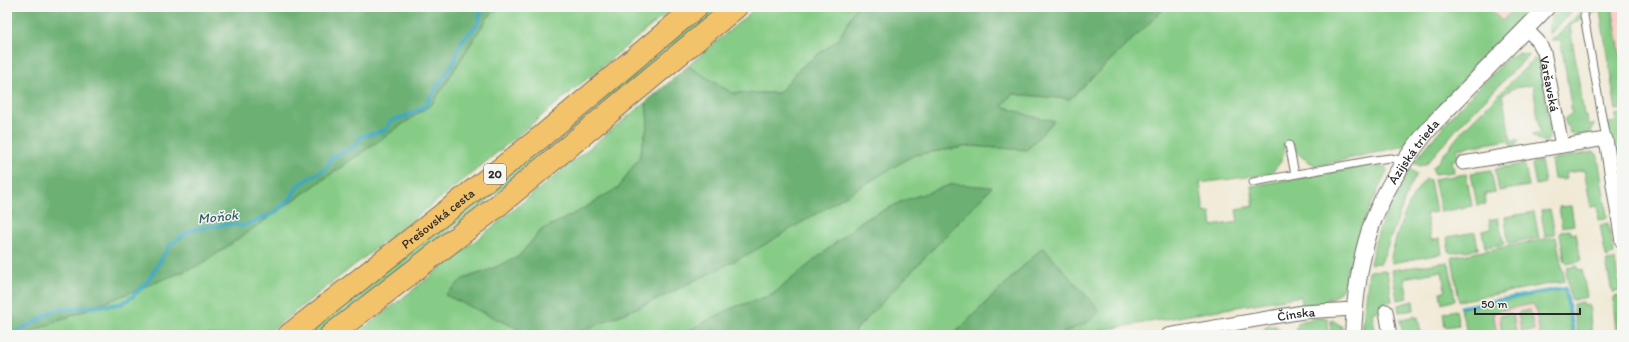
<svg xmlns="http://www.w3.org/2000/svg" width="1629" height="342" font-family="Itim,sans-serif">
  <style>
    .built { fill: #f7d1c9 }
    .green { fill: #86cc86; stroke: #587c58 }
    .forest { fill: #6cb073; stroke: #4c6e4f }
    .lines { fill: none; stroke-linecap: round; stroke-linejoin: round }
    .stream { stroke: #3fa8bf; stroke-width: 4 }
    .service-casing { stroke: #706e66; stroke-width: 9 }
    .minor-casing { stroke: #706e66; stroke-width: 15 }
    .tertiary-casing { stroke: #706e66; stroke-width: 18 }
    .trunk-casing { stroke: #706e66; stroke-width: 24 }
    .service { stroke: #fff; stroke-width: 7 }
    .minor { stroke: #fff; stroke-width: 13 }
    .tertiary { stroke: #fff; stroke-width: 16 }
    .trunk { stroke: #f2c36a; stroke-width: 22 }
    .labels { text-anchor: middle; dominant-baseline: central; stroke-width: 3; stroke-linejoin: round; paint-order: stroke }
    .shield { fill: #f6f6f2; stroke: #686867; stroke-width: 1 }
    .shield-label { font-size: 12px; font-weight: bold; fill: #2b2b2b }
    .street-label { font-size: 13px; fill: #2b2b2b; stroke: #f6f6f2 }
    .water-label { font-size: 14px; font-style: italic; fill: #335d66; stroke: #f6f6f2 }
  </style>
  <rect width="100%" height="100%" fill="#f6f6f2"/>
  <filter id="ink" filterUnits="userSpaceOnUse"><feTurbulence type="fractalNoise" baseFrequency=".025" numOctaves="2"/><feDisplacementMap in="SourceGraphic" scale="8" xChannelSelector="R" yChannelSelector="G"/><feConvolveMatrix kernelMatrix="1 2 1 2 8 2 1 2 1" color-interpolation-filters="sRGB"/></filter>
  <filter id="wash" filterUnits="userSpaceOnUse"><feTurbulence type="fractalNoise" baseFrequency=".012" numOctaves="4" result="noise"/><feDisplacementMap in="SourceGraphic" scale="16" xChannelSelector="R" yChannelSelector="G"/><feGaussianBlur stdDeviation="0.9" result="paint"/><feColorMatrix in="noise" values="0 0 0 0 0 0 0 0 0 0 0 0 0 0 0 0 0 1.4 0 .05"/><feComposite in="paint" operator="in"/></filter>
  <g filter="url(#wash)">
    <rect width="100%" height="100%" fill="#f0e9d4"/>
    <path class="built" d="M1486,7H1520L1502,25Z
      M1612,7H1622V66L1616,27H1615Z
      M1562,290L1570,335H1471L1465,308Z"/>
    <path class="green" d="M500,7H674L471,174L265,335H23L202,264L433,103L488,17Z
      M711,7H722C588,119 454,230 316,335H304L656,54Z
      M757,7H856L839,39L800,68L779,93H732L688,66Z
      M1166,7H1488L1502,21L1516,7H1537L1435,109L1404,146L1317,166C1306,160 1295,155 1292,142L1284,143C1286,157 1280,165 1269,174L1200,183L1204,213L1210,212L1212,226L1238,222L1236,209L1254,206L1251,186L1367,166L1386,167L1387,171L1364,220L1351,268H1347C1345,284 1344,295 1327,299V302L1302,306L1301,296L1073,335H1063V333L1088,322L1043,247L953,335H851L991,187L905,200L862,221L772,295L732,308L680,335H573L660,298L914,155L970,146L1027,150L1054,121L1030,116L1001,106L1012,94L1070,99Z
      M1559,7H1576L1550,34V19Z
      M1586,7H1612L1622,66V109L1616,110L1600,11L1584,16L1570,26L1584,115H1587L1588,124H1595L1590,133L1578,136L1570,133L1564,119L1572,113L1561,41H1551Z
      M1519,53L1529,55L1461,124L1426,164L1419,166L1414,162L1455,112L1510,56Z
      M1535,58L1540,63L1551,134L1547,141L1542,142L1532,135L1540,132L1533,85L1514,88L1502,95L1511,140H1519L1513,149L1508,140L1457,149L1459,159L1452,160L1454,172L1434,174L1433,168L1464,129Z
      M646,102L648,123L639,158L619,187L576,213L541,230L518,257L489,270L463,279L446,295L531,335H362L359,332L464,250Z
      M1622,114V191H1621L1608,123L1616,122L1615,115Z
      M1592,152L1597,154L1598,157L1607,216L1606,219L1599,220L1597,206L1591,207L1584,170L1566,173L1567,179L1562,180L1561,178L1554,179L1551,160Z
      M1541,161L1545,183L1536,185L1532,164L1534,162Z
      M1523,164L1525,166L1529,186L1499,191L1495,169Z
      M1409,168L1417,174L1408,191L1381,263L1370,264C1377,229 1390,199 1409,168Z
      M1491,170L1495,192L1485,194L1486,204L1477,205L1471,173Z
      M1466,174L1472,206L1441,212L1434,179Z
      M1426,179L1430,180L1436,212L1426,214L1431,240L1440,239L1442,254L1392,263L1390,261C1396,236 1407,198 1426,179Z
      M1571,206L1574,225L1562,227L1559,207Z
      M1550,209L1555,234L1545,237L1541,211Z
      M1534,212L1539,238L1508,243L1505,217Z
      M1498,218L1504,244L1485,247L1482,231L1491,229L1489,220Z
      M1608,223L1614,254L1606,257L1600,225Z
      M1570,230L1571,234L1576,233L1581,261L1567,264L1565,262L1560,234L1561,231Z
      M1475,232L1478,249L1452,253L1449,252L1447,237Z
      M1556,237L1565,281L1459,301L1452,257Z
      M1615,260L1620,291L1612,292L1606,261Z
      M1447,262L1449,264L1455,300L1442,304L1440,292L1445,291L1442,271L1404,278L1408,298L1397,300L1392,270Z
      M1577,266L1578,270L1582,269L1587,297L1573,300L1571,299L1566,271L1567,268Z
      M1384,270L1387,272L1392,301L1380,304L1381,310L1372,313L1376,335H1362L1369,271Z
      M1566,287L1575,335H1540L1535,306L1532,304L1493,312L1497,335H1468L1460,306Z
      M1621,296L1622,332L1616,333L1613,297Z
      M1413,301L1414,310L1399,312L1398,305Z
      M1583,302L1584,306L1589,305L1592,335H1578L1573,304Z
      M1456,310L1459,325L1445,327L1443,313Z
      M1530,310L1534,330L1522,332L1518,314L1520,312Z
      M1511,313L1513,315L1516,333L1502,335L1500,316Z
      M1415,316L1416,318L1418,317L1421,333L1403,335L1400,320Z
      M1316,318H1328V335H1307L1306,329L1295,331L1299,322Z
      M1331,319L1341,326L1345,335H1331Z
      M1268,326H1276L1283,332L1263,335L1265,328Z"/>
    <path class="forest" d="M7,7H500L488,17L433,103L202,264L23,335H7Z
      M856,7H1166L1070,99L1012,94L1002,106L1030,116L1054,121L1027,150L970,146L914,155L754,251L660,298L573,335H531L445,295L463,279L489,270L518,257L541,230L576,213L619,187L639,158L648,123L646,102L688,66L732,93H779L800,68L839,39Z
      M953,184L992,187L851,335H680L732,308L772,295L862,221L905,200Z
      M1043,247L1100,311L1088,322L1063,333V335H953Z"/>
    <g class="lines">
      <path class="stream" d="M1462,307L1565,288L1574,335
        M11,335L56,310L121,304L132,297L148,281L170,245L182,236L194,229L229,224L243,226L273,214L292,197L298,185L327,168L331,158L357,145L360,137L386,130L391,121L409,115L424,107L454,62L461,42L479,23L481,10L483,7"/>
    </g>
  </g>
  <g filter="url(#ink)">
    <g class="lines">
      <g class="service-casing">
        <path id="service" d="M1584,16L1606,139
          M1289,145L1295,174
          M1253,182L1374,160L1391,158L1404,161"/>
      </g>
      <g class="minor-casing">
        <g id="minor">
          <path id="s1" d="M1526,29L1538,41L1544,52L1562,146L1606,139L1622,242"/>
          <path d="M1463,163L1562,146"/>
          <path d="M1386,311L1390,335"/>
          <path id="s2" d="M1168,335L1303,312L1354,309"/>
        </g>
      </g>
      <g class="tertiary-casing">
        <g id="tertiary">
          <path id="s3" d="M1353,335C1357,246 1375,192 1434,123L1547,7"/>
        </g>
      </g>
      <g class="trunk-casing">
        <g id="trunk">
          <path id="s4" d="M289,335L541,137L696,7"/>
          <path d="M331,335L496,207L736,7"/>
        </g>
      </g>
      <use href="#service" class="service"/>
      <use href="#minor" class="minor"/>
      <use href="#tertiary" class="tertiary"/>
      <use href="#trunk" class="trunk"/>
    </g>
  </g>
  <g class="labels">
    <rect class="shield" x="484" y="164" width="22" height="20" rx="3"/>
    <g class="shield-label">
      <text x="495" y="174">20</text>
    </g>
    <g class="street-label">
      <text stroke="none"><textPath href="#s1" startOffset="62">Varšavská</textPath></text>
      <text stroke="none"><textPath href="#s3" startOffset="197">Ázijská trieda</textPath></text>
      <text stroke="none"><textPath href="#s4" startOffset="189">Prešovská cesta</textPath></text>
      <text stroke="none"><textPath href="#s2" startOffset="130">Čínska</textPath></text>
    </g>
    <g class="water-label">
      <text transform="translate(218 217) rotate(-6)">Moňok</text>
    </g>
  </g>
  <rect width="1629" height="342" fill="none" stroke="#f6f6f2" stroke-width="24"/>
  <path d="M1475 308v6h105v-6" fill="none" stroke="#2b2b2b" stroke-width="2"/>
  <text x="1481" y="308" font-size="12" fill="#2b2b2b" stroke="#f6f6f2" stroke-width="3" paint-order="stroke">50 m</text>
</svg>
